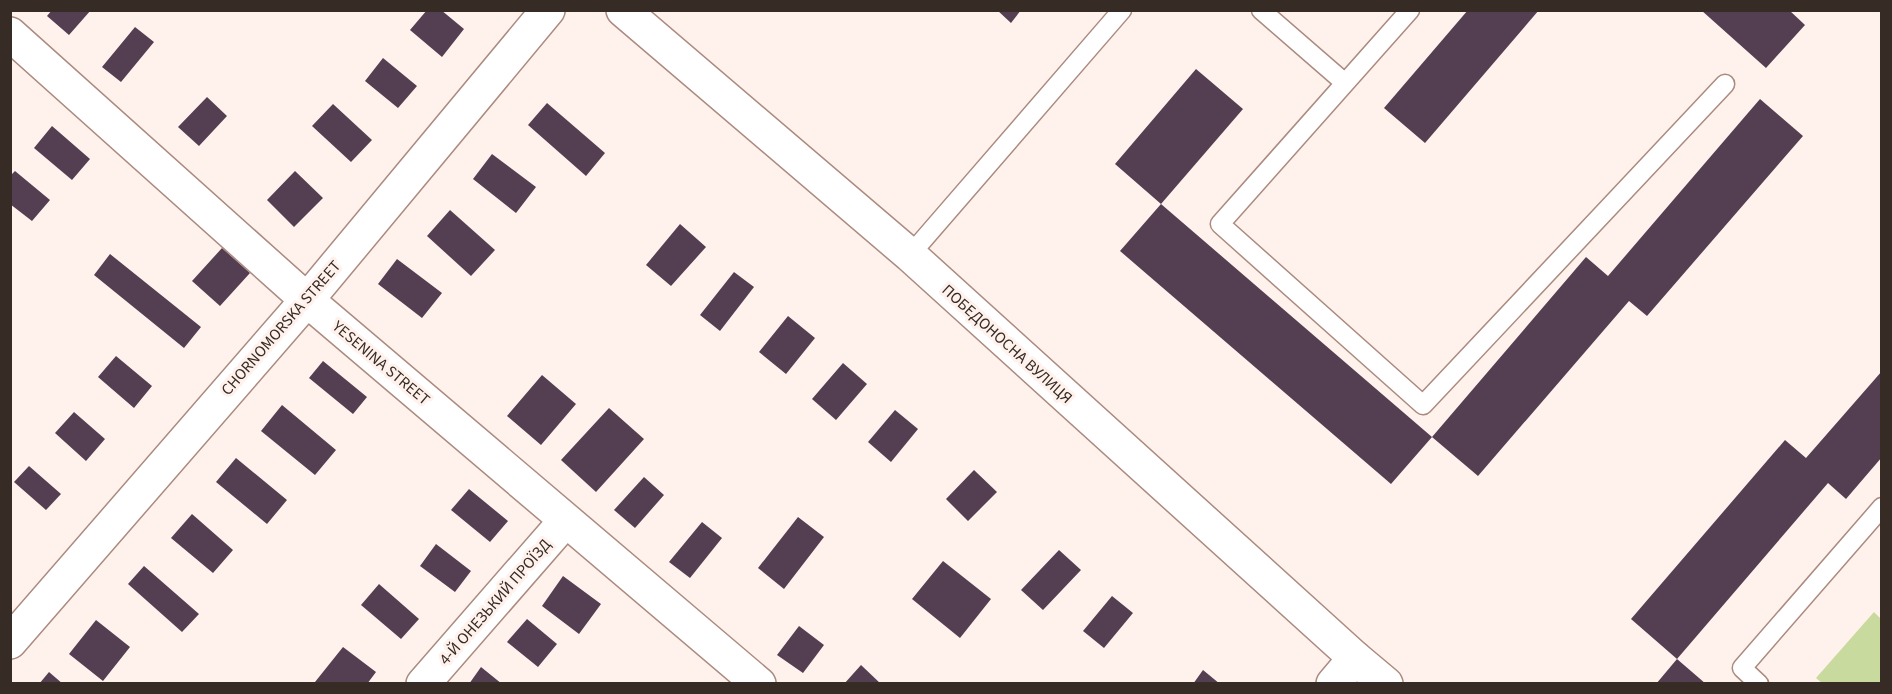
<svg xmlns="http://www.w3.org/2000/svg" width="1892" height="694" font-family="'Source Sans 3',sans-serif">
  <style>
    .green { fill: #c8da9d }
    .building { fill: #543f52 }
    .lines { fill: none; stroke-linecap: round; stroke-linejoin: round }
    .service-casing { stroke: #ab8b7f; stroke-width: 21 }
    .minor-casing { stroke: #ab8b7f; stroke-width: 36 }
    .tertiary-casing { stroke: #ab8b7f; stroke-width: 36 }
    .service { stroke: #fff; stroke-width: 18 }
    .minor { stroke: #fff; stroke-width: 33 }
    .tertiary { stroke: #fff; stroke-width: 33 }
    .labels { text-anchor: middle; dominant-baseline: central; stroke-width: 6; stroke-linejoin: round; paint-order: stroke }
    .street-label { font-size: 16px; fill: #372b26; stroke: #fff1ec }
  </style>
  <rect width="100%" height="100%" fill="#fff1ec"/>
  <path class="green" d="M1874,612L1881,619V683H1822L1816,678Z"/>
  <path class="building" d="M52,10H91L69,35L47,16Z
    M427,10H441L464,29L442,57L410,30Z
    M997,10H1021L1011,23Z
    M1468,10H1539L1425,143L1384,108Z
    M1701,10H1789L1805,25L1766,68Z
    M135,27L154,42L121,82L102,67Z
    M383,58L417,86L398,108L365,81Z
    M1196,69L1243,109L1161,204L1115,164Z
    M207,97L227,116L199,146L178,127Z
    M1760,99L1803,136L1647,316L1629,301L1478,476L1432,437L1586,257L1608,276Z
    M547,103L605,153L586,176L528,125Z
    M333,104L372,140L351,162L312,126Z
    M52,126L90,159L72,180L34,148Z
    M492,154L536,187L516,213L473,179Z
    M15,171L50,200L32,221L10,204V176Z
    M295,171L323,198L294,227L267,200Z
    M1161,204L1432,437L1391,484L1120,251Z
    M450,210L495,250L471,276L427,236Z
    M680,224L706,247L671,286L646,265Z
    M222,248L250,273L220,306L192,281Z
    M110,254L201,327L184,348L94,275Z
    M397,259L442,293L422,318L378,284Z
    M734,272L754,287L720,331L700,315Z
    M788,316L815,338L786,374L759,352Z
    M116,356L152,386L134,408L98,377Z
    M323,361L367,397L353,414L309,378Z
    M843,363L867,384L836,420L812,399Z
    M1882,371V457L1846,499L1828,483L1677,659L1631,619L1785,440L1806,458Z
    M542,375L576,404L541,445L507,416Z
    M282,405L336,450L315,475L261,431Z
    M609,408L644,439L596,492L561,460Z
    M895,410L918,429L891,462L868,442Z
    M74,412L105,439L86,461L55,433Z
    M236,458L287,500L267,524L216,482Z
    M29,466L61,494L46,510L14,482Z
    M974,470L997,492L968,521L946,499Z
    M644,477L664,495L635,528L614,510Z
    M469,489L508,521L490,542L451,510Z
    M192,514L233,550L213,573L171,538Z
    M798,517L824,537L784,589L758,568Z
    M702,522L722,538L690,578L669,562Z
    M436,544L471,571L455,592L420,566Z
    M1059,550L1081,570L1043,610L1021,590Z
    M943,561L991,599L960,638L912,599Z
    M144,566L199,614L182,632L128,584Z
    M563,576L601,604L579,634L542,606Z
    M379,584L419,619L401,639L361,605Z
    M1112,596L1133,613L1104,648L1083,631Z
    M527,619L557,644L538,667L507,642Z
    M96,620L130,647L103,681L69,654Z
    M799,626L824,645L803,673L777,655Z
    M343,647L376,672L367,684H317L315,682Z
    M1677,659L1706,684H1656Z
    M861,665L881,684H844Z
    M481,667L502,684H469Z
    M1203,670L1220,684H1193Z
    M49,672L63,684H39Z"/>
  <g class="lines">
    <g class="service-casing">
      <path id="service" d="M1261,10L1345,83
        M1410,10L1220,224L1423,405L1725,84
        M910,255L1122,10
        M1759,684L1742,668L1882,507"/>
    </g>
    <g class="minor-casing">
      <path id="minor" d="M10,34L307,300L759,684
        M10,642L307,300L548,10
        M423,684L566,520
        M1333,684L1355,658"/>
    </g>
    <g class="tertiary-casing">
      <path id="tertiary" d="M623,10L910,255L1355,658L1386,684"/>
    </g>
    <use href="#service" class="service"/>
    <use href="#minor" class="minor"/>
    <use href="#tertiary" class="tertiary"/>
  </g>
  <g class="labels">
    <g class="street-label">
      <text transform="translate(281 328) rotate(-49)">CHORNOMORSKA STREET</text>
      <text transform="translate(1007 344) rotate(42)">ПОБЕДОНОСНА ВУЛИЦЯ</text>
      <text transform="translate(381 363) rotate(40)">YESENINA STREET</text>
      <text transform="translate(495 602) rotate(-49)">4-Й ОНЕЗЬКИЙ ПРОЇЗД</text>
    </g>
  </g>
  <rect width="1892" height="694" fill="none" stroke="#372b26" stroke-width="24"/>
</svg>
